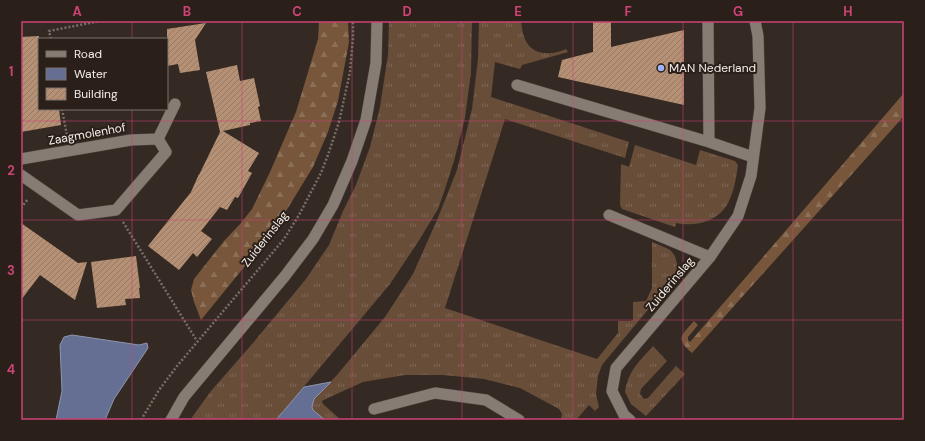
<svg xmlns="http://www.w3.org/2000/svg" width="925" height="441" font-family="'DM Sans',sans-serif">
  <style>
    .grass { fill: url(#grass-tufts) }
    .forest { fill: url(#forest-firs) }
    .water { fill: #656f94; stroke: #9095ad }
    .building { fill: url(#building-hatch) }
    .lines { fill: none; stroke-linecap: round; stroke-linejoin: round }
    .service-casing { stroke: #4f4741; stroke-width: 12 }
    .minor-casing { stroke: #4f4741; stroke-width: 12 }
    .tertiary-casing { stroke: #4f4741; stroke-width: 12 }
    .path { stroke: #776f68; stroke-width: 2.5; stroke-dasharray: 2 2; stroke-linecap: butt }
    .service { stroke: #877c73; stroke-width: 11 }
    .minor { stroke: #877c73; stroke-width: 11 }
    .tertiary { stroke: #877c73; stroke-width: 11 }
    .grid { fill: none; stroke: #cc4377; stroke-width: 1; stroke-opacity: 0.55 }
    .poi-dot { fill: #9fb3fd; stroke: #2a2019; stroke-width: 1.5 }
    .labels { text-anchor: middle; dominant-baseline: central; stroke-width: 4; stroke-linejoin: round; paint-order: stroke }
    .poi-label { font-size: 12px; fill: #f3ede8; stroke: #2a2019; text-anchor: start }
    .street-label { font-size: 12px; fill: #f3ede8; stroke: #2a2019 }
    .neatline { fill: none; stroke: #cc4377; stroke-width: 1.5 }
    .grid-label { font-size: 13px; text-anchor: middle; font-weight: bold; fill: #cc4377 }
  </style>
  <defs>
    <pattern id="grass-tufts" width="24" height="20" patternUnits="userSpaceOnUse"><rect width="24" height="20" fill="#684d39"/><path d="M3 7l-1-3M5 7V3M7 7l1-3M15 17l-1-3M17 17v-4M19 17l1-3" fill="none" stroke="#7e6756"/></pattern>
    <pattern id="forest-firs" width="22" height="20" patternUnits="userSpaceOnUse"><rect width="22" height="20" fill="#77563b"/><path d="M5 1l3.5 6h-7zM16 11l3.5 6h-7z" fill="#8b6f57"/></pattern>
    <pattern id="building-hatch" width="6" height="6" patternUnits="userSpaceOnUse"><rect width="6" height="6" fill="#b59074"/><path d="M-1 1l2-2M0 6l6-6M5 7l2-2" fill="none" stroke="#957a66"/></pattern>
  </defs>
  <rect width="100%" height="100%" fill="#342a23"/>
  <path class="grass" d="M389,21H472L471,72L465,118L454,161L444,192L438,209L418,242L390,284L276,420H190L211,391L253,343L306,279L329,245L343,211L356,185L370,147L380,107L385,74L388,55Z
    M479,21H521C522,28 523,37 527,43C535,56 554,55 566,49L568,52L522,65L520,69L495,62L491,97L629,142L625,158L505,119L445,308L597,359L618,333V321H630L633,320V302L646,301L652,288V242C657,244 665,247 670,250C678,257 678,268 675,277L602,365L598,376L596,394L599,407L595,411L589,405L576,420H561L562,414L559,409L520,388L484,379L443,375H405L363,382L330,397L322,401L323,404L341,420H325L313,410L312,407L314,399L337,375L385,317L413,274L437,220L457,170L472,109L478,59Z
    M635,145L696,165L700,150L735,161L738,165C736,178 734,193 727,205C716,222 695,227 676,223L675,227L622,209L620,205L621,164L629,167Z
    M653,346L667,361L641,389L640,394L644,399L648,398L676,366L685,374L646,416L631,404L625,392C629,369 639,362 653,346Z"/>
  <path class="forest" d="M319,21H348L349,42L338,101L328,132L313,167L275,229L201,320L194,302L191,290L194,279L224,241L241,223L252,209L270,172L296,112L318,39Z
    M904,93V116L692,353C675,338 681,336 694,321L698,325L688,337V340L690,342Z"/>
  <path class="water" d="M72,335L139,345L147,343L148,348L114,399L105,420H56L62,391L60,345L64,337Z
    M331,382L314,399L312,407L313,410L325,420H276L304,387Z"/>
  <path class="building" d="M593,21H611V47L684,30V105L558,77L562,60L593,52Z
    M206,23L195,40L200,70L180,73L178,64L167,66V29Z
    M39,36V109H59L61,125L21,132V37Z
    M237,65L240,81L254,78L260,106L258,107L261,121L250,123V125L223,131L259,153L248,171L252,173L238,198L235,197L227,210L220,207L201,231L212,239L197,257L193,253L179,270L148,246L191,192L199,174V175L220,132L206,72Z
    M21,223L78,263L87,262L75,300L40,275L21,300Z
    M136,256L140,288H139L140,298L125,299L126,305L97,308L91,262Z"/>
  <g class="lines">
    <g class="service-casing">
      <path id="service" d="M609,215L710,257"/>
    </g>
    <g class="minor-casing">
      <path id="minor" d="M708,21L709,142
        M517,85L709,142L753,157
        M158,139L175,104
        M21,159L131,140L158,139
        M21,175L78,215L116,210L166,152L158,139
        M374,409L435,393L486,400L519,420
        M630,420L624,415L612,391L616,368L710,257L738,216L751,176L760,108L758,36L755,21"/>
    </g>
    <g class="tertiary-casing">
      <path id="tertiary" d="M171,420L184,397L285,276L313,239L333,205L352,161L366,120L376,63L377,21"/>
    </g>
    <path class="path" d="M51,39L49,31L100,21
      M62,109L67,136
      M21,208L28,199
      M123,222L197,341
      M141,420L159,390L177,366L284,239L299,215L321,173L328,155L339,122L350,72L353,38V21"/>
    <use href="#service" class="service"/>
    <use href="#minor" class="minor"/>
    <use href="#tertiary" class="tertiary"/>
  </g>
  <path class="grid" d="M132,21V39M242,21V420M352,21V420M462,21V420M573,21V420M683,21V420M793,21V420M132,109V420M21,121H904M21,220H904M21,320H904"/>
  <circle class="poi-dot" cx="661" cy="68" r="4"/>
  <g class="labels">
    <g class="poi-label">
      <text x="669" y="68">MAN Nederland</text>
    </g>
    <g class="street-label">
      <text transform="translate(87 134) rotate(-10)">Zaagmolenhof</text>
      <text transform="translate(265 239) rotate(-52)">Zuiderinslag</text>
      <text transform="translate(670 284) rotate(-50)">Zuiderinslag</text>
    </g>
  </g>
  <rect width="925" height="441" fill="none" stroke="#2a2019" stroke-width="44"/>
  <rect x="38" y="38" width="130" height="72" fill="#2a2019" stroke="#7a726c"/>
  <rect x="46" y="51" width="20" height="6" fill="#877c73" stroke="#7a726c"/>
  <text x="74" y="58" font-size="12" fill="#f3ede8">Road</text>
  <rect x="46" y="68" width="20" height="12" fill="#656f94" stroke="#7a726c"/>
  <text x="74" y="78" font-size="12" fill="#f3ede8">Water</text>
  <rect x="46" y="88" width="20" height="12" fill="url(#building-hatch)" stroke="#7a726c"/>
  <text x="74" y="98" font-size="12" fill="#f3ede8">Building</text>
  <rect x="22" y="22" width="881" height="397" class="neatline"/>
  <g class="grid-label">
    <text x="77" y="16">A</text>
    <text x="187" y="16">B</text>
    <text x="297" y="16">C</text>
    <text x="407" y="16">D</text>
    <text x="518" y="16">E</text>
    <text x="628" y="16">F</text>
    <text x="738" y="16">G</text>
    <text x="848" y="16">H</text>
    <text x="11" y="76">1</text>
    <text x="11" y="175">2</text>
    <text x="11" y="275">3</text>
    <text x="11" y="374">4</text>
  </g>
</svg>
